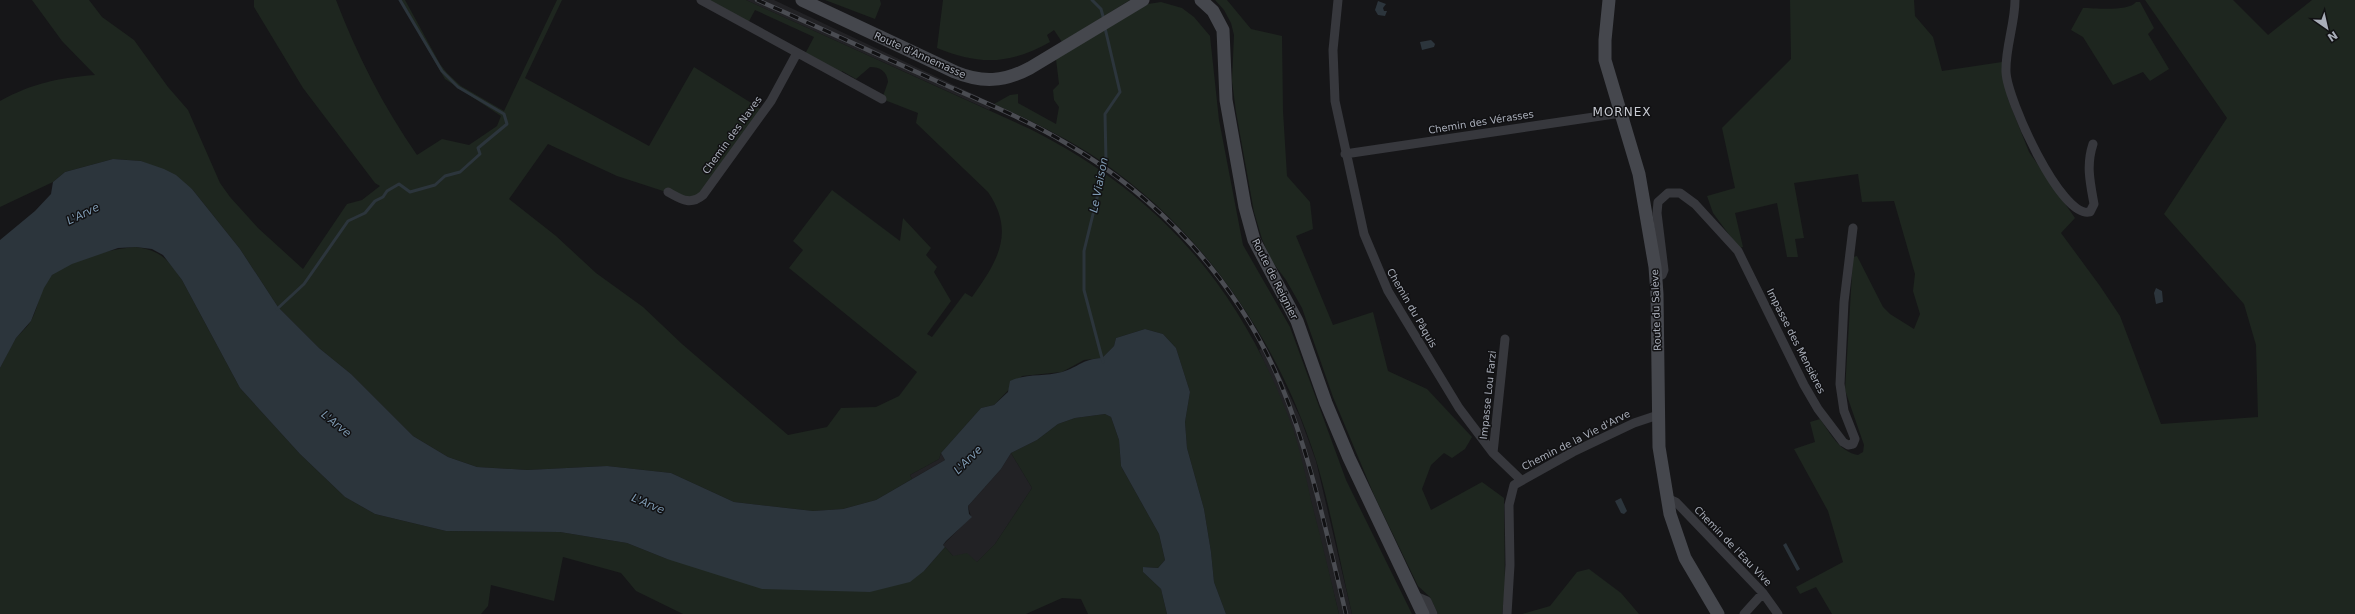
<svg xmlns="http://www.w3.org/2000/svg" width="2355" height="614" font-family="'DejaVu Sans',sans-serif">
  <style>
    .built { fill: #222225 }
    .green { fill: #1e261f }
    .water { fill: #2c353c }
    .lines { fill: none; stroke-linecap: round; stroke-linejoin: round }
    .stream { stroke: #2c353c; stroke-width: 3 }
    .minor { stroke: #37383d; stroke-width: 9 }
    .secondary { stroke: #45474d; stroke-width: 13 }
    .rail-casing { stroke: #4a4c52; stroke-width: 4.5 }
    .rail { stroke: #111113; stroke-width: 3; stroke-dasharray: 9; stroke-linecap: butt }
    .labels { text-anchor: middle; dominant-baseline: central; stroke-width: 3; stroke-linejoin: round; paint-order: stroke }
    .street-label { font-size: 10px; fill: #a8adb8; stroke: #111113 }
    .water-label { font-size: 11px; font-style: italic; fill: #7f9bb3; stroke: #111113 }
    .quarter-label { font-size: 12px; letter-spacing: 1px; fill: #c9ccd4; stroke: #111113 }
  </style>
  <rect width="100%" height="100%" fill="#161618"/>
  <path class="built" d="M746,0H774L994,104L989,110Z
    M1266,346L1300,417L1316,461L1352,614H1339L1294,433L1259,350Z
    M941,453L945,460L912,479L910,475L939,459Z
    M1011,453L1032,488L995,544L977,562L953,556L943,545L971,517L968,506L1001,469Z"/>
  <path class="green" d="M32,0H89L102,17L134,40L168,87L188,110L220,183L230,197L258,228L303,269L347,204L362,200L380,186L375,183L303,88L254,7V0H336C357,55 383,106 417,155L442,139L469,145L497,126L501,116L445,79L399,0H405L440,64L447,73L461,86L504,111L557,0H562L525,78L649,146L694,67L764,111L694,201L617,176L548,144L509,199L556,236L596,273L643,307L682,344L788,435L827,427L841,408L876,407L899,396L917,372L789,268L803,250L793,241L832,190L900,241L903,218L931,248L926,255L937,267L934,272L951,301L927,334L932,337L965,293L972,297C997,262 1016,233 988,192L916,123L918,113L882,99L888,82C887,71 880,67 870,67L856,79L842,71L840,77L804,56L814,37L755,10L747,25L701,0H746L1030,129C1163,196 1244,292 1294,432C1301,454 1306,477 1311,500C1321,538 1330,576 1339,614H1226L1214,582L1211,552L1204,509L1187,448L1185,422L1190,392L1176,348L1163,334L1145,329L1116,338L1114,346L1102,358L1084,360L1062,372L1022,376L994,405L981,408L941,453L939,459L910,475L912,479L876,500L843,509L813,511L734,502L671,473L607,466L527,470L477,467L448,457L413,436L351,374L319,348L278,307L240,249L192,189L152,166L141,161L113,159L65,172L53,182L0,207V101C33,83 58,78 95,75L62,41Z
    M825,0H880L881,4L875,19Z
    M943,0H1130L1062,42L1054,30L1047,35L1050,42C1009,65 979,65 937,48Z
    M1215,0H1227L1251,29L1282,36L1283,111L1287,176L1310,202L1313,229L1296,236L1333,325L1373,312L1388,371L1427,389L1472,437L1465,449L1452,458L1444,453L1431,465L1422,489L1431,510L1482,482L1504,498L1505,591L1502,614H1438L1430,597L1418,586L1374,495L1333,397L1302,308L1286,280L1271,260L1262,239L1254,212L1236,112L1232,81L1234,35L1231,23L1224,10Z
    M1790,0H1914L1915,16L1933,37L1942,71L2002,62L2008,99L2029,152L2075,218L2061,233L2100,286L2120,316L2161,424L2258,417L2256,345L2244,304L2164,214L2227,118L2145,0H2233L2268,35L2312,0H2355V614H1832L1816,587L1800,594L1796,587L1843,562L1828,511L1794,449L1815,442L1810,422L1820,419C1830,433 1840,452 1858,455L1863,452L1864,445L1845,390L1853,257L1857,256L1883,307L1890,314L1914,329L1920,314L1913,291L1915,274L1894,201L1862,202L1858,174L1794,183L1804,238L1795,239L1798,257H1787L1777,203L1735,213L1743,247L1739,248L1713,213L1707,196L1735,188L1722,128L1791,59Z
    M1161,2L1182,8L1194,17L1210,36L1219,120L1243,245L1290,327L1346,480L1412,614H1352C1340,563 1331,510 1316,460C1278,340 1203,230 1098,159C1065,137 1030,120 994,104L1010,95L1018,94V103L1056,124L1059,107L1054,100L1053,90L1059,84L1056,59L1148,4Z
    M2136,2H2140L2154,28L2148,34L2169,69L2150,81L2143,72L2113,85L2083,37L2071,30L2083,8C2095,8 2128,12 2136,2Z
    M136,247C162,251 167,259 182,280L240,388L300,454L345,497L375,514L446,531L560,532L627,543L667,559L924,571L945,547L953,556L967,553L977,562L995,544L1032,488L1011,453L1037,440L1058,424L1075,418L1105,414L1111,417L1119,440L1121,466L1159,534L1165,560L1158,568L1144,567L1143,572L1161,589L1167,614H1088L1081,599L1062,598L1026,614H683L636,591L621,573L563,557L554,601L491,585L488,606L481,614H0V368C5,358 10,348 16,338C21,332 28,327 32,319C39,306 40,286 52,275C69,259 114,248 136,247Z
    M1589,569L1621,593L1639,614H1522L1550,606L1577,572Z"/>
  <path class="water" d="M1378,1L1386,4L1383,8L1384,11H1387L1385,16L1378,15L1375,10Z
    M1431,40L1435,44L1434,47L1422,50L1420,42Z
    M113,159L141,161L164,169L176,175L192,189L240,249L278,307L319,348L351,374L413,436L448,457L477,467L527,470L607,466L671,473L734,502L813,511L843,509L876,500L945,460L941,453L981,408L994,405L1008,392L1010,381C1027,373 1044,377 1062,372C1079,367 1082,359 1102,358L1114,346L1116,338L1145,329L1163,334L1176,348L1190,392L1185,422L1187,448L1204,509L1211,552L1214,582L1226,614H1167L1161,589L1143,572V567L1158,568L1165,560L1159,534L1121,466L1119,440L1111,417L1105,414L1075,418L1058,424L1037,440L1011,453L1001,469L968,506L969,514L972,517L946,541L943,545L945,547L924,571L910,582L870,592L762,589L667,559L627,543L560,532L446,531L375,514L345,497L300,454L240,388L182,280L163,255L152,249L136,247L118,248L72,264L52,275L44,288L31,321L16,338L0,368V240L35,211L51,194L53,182L65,172Z
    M2156,288L2162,291L2163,302L2156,304L2154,293Z
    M1621,498L1627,511L1624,514L1621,513L1615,501Z
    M1786,543L1800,569L1797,571L1783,545Z"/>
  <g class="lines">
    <path class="stream" d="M1092,0L1101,9L1104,20
      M277,309L304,284L348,221L365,213L375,201L383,197L387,191L399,184L410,192L435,185L445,176L460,172L480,154L478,148L507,124L504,114L458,87L442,71L400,0
      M1103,362L1084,290V251L1106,161L1105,114L1120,92L1105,28"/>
    <path class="minor" d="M701,0L882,99
      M1338,0L1333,50L1335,101L1364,234L1388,291L1459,408L1493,453L1521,480
      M2015,0C2015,24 2005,48 2006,72C2007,99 2061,219 2090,212L2094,204C2090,182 2086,165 2093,144
      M1345,154L1621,113
      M668,192C681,199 690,206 703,195L771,101L797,53
      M1656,277L1662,275L1664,270L1657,213L1658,202L1668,193H1680L1695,204L1738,251L1804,385L1818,409L1843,442L1848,445L1853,444L1855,439L1844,411L1840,384L1844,302L1853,228
      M1493,453L1505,339
      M1667,498L1676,502L1763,593L1778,614
      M1415,596L1427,601L1433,614
      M1507,614L1510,565L1509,505L1514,485L1573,452L1634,423L1658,415
      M1744,614L1763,593"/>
    <path class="secondary" d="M802,0L955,72C982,83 1004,82 1030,68L1143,0
      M1201,0L1213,11L1223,30L1226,100L1245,207L1254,240L1297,321L1326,403L1349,458L1423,614
      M1609,0L1605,40V60L1639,174L1655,267L1657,294L1659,447L1670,514L1685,558L1718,614"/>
    <g class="rail-casing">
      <path id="rail" d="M757,0C816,26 874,53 932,79C976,99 1022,117 1064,142C1158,196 1237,281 1280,382C1311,456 1327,536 1346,614"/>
    </g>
    <use href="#rail" class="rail"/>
  </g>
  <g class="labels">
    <g class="street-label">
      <text transform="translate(920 55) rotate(24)">Route d'Annemasse</text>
      <text transform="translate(1481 122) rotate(-9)">Chemin des Vérasses</text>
      <text transform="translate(732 135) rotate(-54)">Chemin des Naves</text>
      <text transform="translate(1275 279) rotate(63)">Route de Reignier</text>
      <text transform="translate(1412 308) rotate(60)">Chemin du Pâquis</text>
      <text transform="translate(1656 310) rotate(-92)">Route du Salève</text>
      <text transform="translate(1796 341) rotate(63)">Impasse des Mensières</text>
      <text transform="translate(1488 395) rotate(-84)">Impasse Lou Farzi</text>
      <text transform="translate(1576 440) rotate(-27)">Chemin de la Vie d'Arve</text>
      <text transform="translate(1733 546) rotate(46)">Chemin de l'Eau Vive</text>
    </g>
    <g class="water-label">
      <text transform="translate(1099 185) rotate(-79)">Le Viaison</text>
      <text transform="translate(83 214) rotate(-26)">L'Arve</text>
      <text transform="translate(336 424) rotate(39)">L'Arve</text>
      <text transform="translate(968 460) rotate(-45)">L'Arve</text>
      <text transform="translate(648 504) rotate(23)">L'Arve</text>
    </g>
    <g class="quarter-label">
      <text x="1622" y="112">MORNEX</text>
    </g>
  </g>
  <g transform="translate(2327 28) rotate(146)" stroke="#111113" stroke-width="3" paint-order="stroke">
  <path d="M0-3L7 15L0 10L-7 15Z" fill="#a8adb8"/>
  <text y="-6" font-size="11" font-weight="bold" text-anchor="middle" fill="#a8adb8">N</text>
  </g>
</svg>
